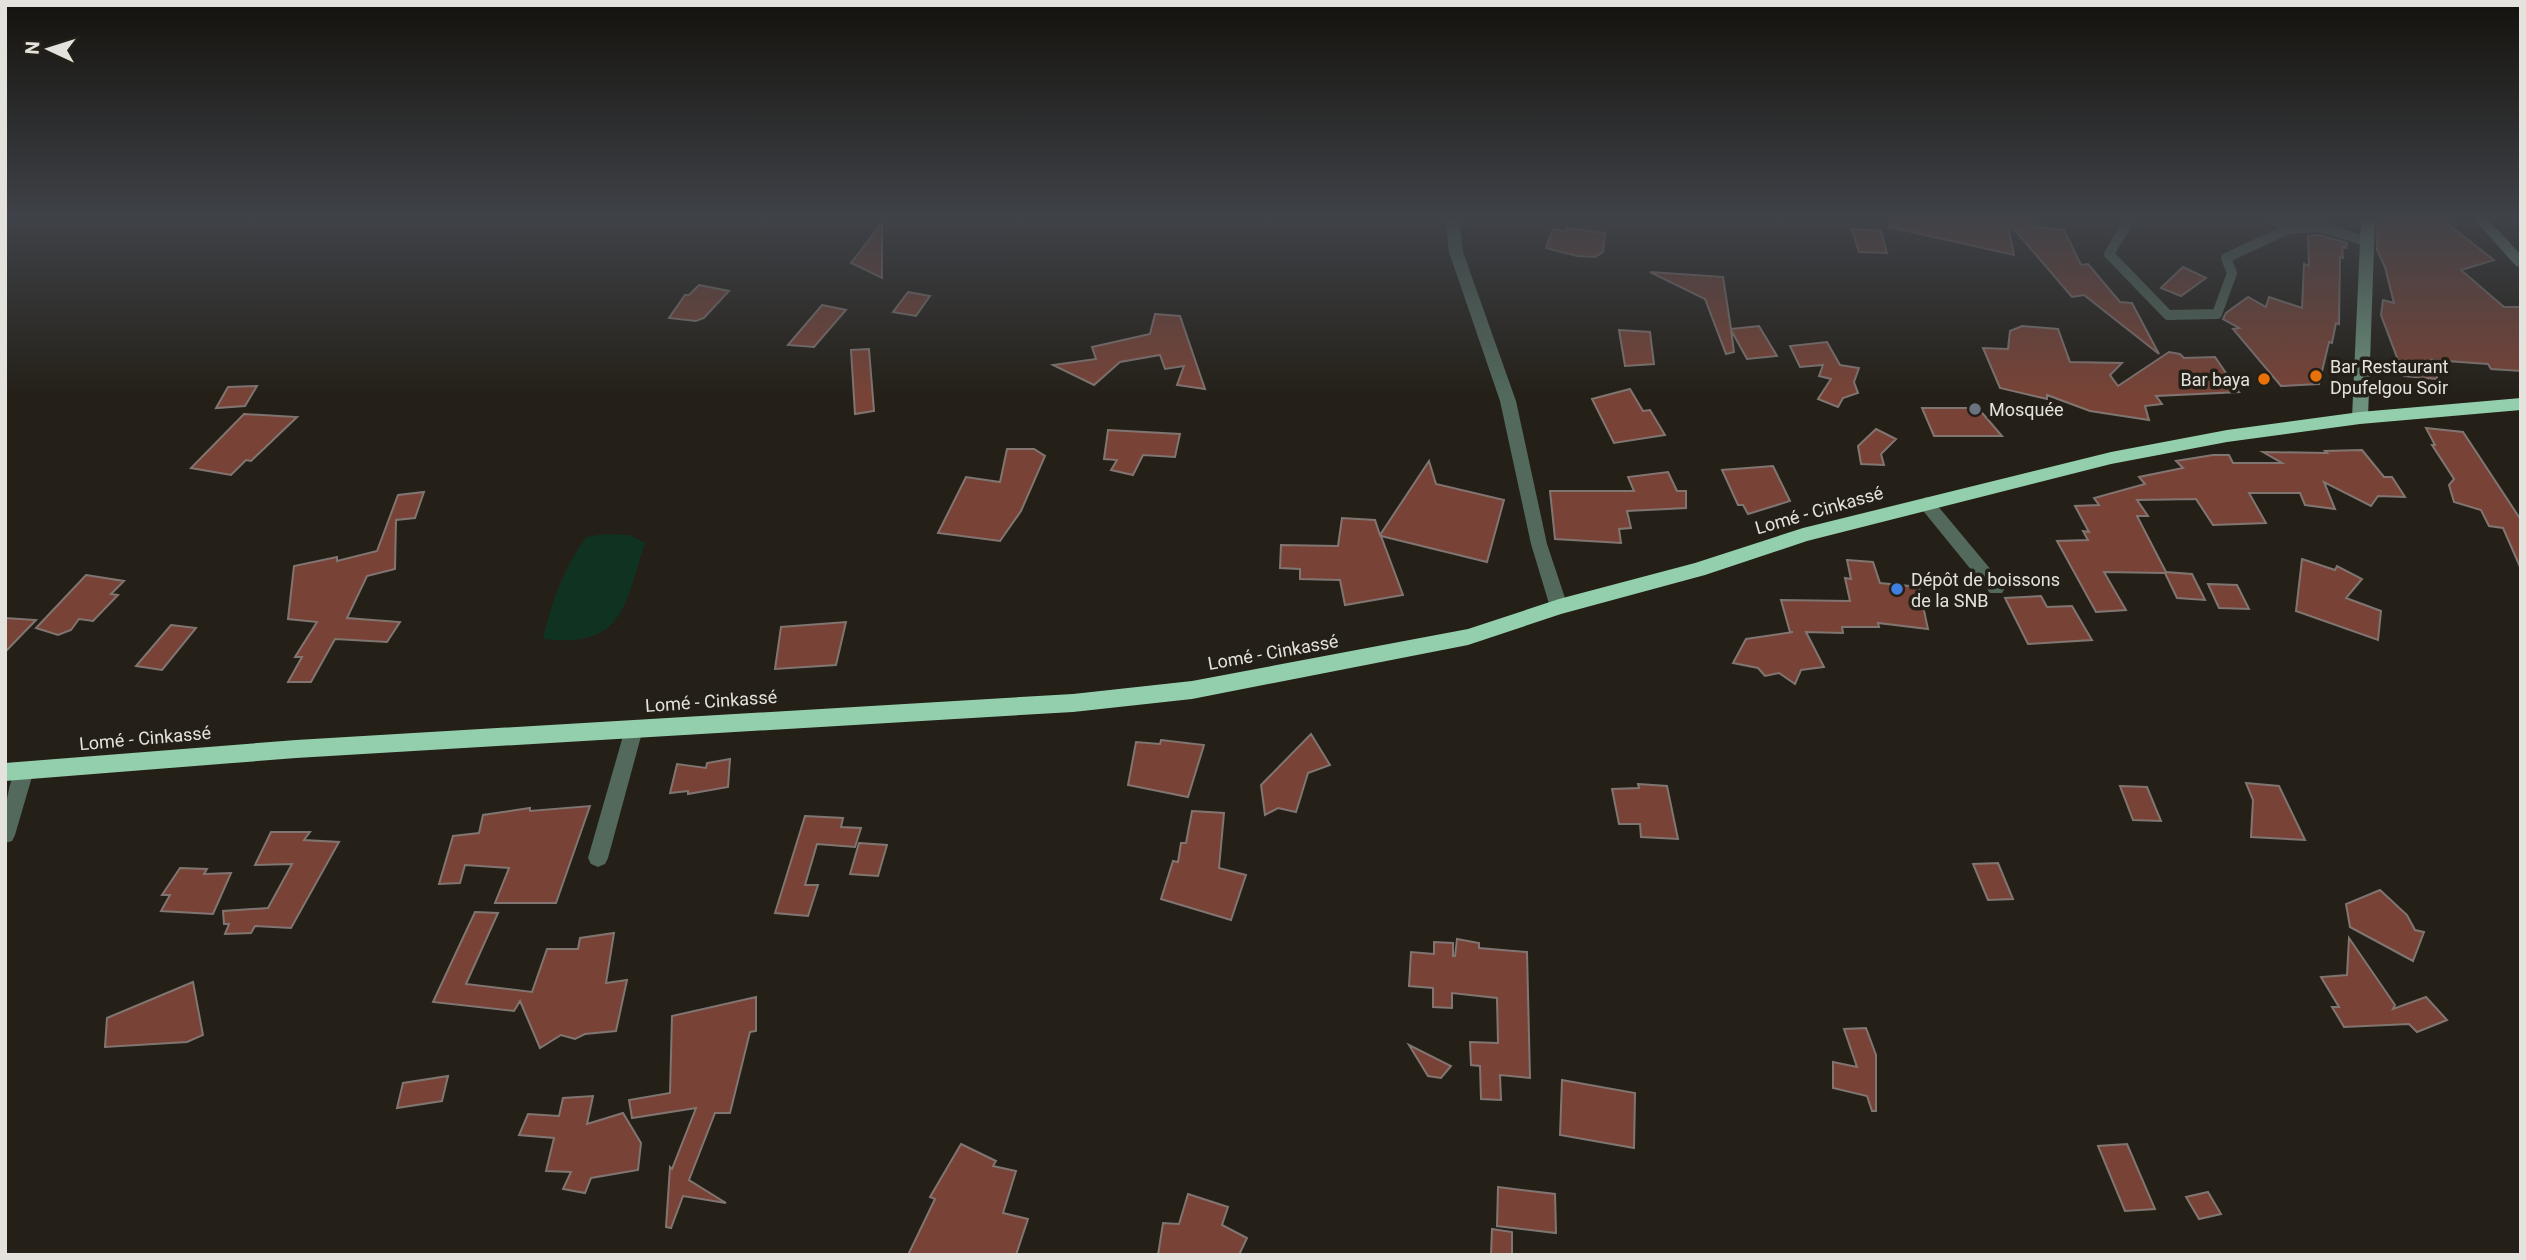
<svg xmlns="http://www.w3.org/2000/svg" width="2526" height="1260" font-family="Roboto,sans-serif">
  <style>
    .green { fill: #103221 }
    .building { fill: #784336; stroke: #817572; stroke-width: 2 }
    .lines { fill: none; stroke-linecap: round; stroke-linejoin: round }
    .lane { stroke: #52695b; stroke-width: 10 }
    .street { fill: #52695b; fill-rule: evenodd }
    .secondary { fill: #6d927c; fill-rule: evenodd }
    .highway { fill: #94cfad; fill-rule: evenodd }
    .food-dot { fill: #e8710a; stroke: #242018; stroke-width: 2.5 }
    .worship-dot { fill: #6b7280; stroke: #242018; stroke-width: 2.5 }
    .shop-dot { fill: #3f7fe0; stroke: #242018; stroke-width: 2.5 }
    .labels { text-anchor: middle; dominant-baseline: central; stroke-width: 7; stroke-linejoin: round; paint-order: stroke }
    .poi-label { font-size: 18px; fill: #e4e2dd; stroke: #242018; text-anchor: start }
    .street-label { font-size: 18px; fill: #e4e2dd; stroke: #242018 }
  </style>
  <rect width="100%" height="100%" fill="#242018"/>
  <path class="green" d="M604,534L630,535L645,543C624,607 624,648 543,639C552,602 563,568 587,537Z"/>
  <path class="building" d="M1890,219H2034L2037,227L2064,230L2081,265L2088,264L2120,302L2132,303L2159,354L2084,295L2072,297L2007,221L2014,255L1889,227Z
    M2378,219H2441L2494,260L2461,270L2504,307H2521V371L2491,369L2488,364L2432,360L2439,370H2432L2438,379L2404,376L2381,315L2383,300L2394,303L2385,267L2377,250Z
    M882,223V278L851,263Z
    M1567,228L1605,233L1603,252L1595,257L1577,256L1546,248L1553,229L1567,232Z
    M1852,229L1881,231L1887,253L1859,252Z
    M2319,235L2347,243L2346,248L2342,247L2343,258L2340,257L2339,324L2336,323L2332,343L2329,342L2319,384L2281,386L2233,329L2239,328L2223,319L2226,313L2248,297L2266,307L2269,297L2302,308L2304,264L2309,266L2308,236Z
    M2183,267L2206,278L2181,296L2161,288Z
    M1650,272L1723,277L1731,329L1759,326L1777,356L1747,359L1731,330L1734,352L1726,354L1705,299Z
    M699,285L729,291L704,318L696,321L669,318L685,295H689Z
    M908,292L930,296L916,316L893,312Z
    M822,305L846,310L814,347L788,345Z
    M1155,314L1180,316L1205,389L1177,385L1184,366L1165,369L1160,355L1120,362L1094,385L1053,365L1096,359L1092,347L1150,334Z
    M2022,326L2058,329L2070,362L2122,363L2110,375L2118,386L2169,352L2180,354L2184,358L2215,357L2239,392L2156,396L2162,404L2145,406L2149,420L2090,411L2047,395V399L2000,388L1983,348L2008,349L2010,331Z
    M1619,330L1650,332L1654,364L1625,366Z
    M1827,342L1840,365L1859,368L1854,382L1858,393L1843,398L1838,407L1818,399L1831,379L1819,376L1823,365L1800,367L1790,346Z
    M869,349L874,411L855,414L851,350Z
    M257,386L245,406L216,408L228,387Z
    M1630,389L1643,411L1650,410L1665,435L1614,443L1592,399Z
    M1922,408H1978L2002,436H1934Z
    M244,414L297,417L251,461L246,460L231,475L191,468Z
    M2426,428L2463,432L2521,520V569L2503,528L2489,526L2481,510L2454,502L2449,485L2454,479L2432,445H2435Z
    M1876,429L1896,439L1881,454L1884,465L1861,464L1858,446Z
    M1108,430L1180,434L1175,457L1143,455L1133,475L1111,470L1117,460L1104,459Z
    M1007,449H1034L1045,456L1021,511L1000,541L938,533L966,477L1000,482Z
    M2362,450L2384,477H2392L2405,497L2378,496L2371,506L2324,482L2335,509L2305,505L2300,493H2249L2266,523L2213,525L2196,499L2137,500L2148,516H2137L2166,572L2192,574L2205,600L2177,598L2165,573L2104,572L2126,610L2096,612L2057,541L2088,540L2083,531L2089,532L2075,506L2099,505L2094,498L2145,484L2139,477L2183,468L2176,461L2213,455H2229L2233,463H2282L2263,452L2327,453L2325,451Z
    M1429,461L1436,484L1504,500L1487,562L1381,536L1403,595L1345,605L1340,580L1300,579V569L1280,568L1281,545L1338,546L1342,518L1375,520L1380,535Z
    M1773,466L1790,501L1748,514L1743,505H1738L1722,470Z
    M1668,472L1677,491H1686V508L1627,511L1631,528L1619,529L1621,543L1555,539L1550,491H1634L1628,477Z
    M424,492L415,518L396,520L395,569L367,576L347,618L400,622L387,642L335,639L311,682H288L302,657H295L317,622L288,619L294,566L337,557V561L377,551L398,495Z
    M2302,559L2335,570L2337,566L2362,579L2346,598L2381,611L2378,640L2296,611Z
    M1847,560L1873,562L1880,583L1919,587L1928,629L1878,623L1879,627H1842L1843,633L1806,632L1824,667L1801,670L1795,684L1779,673L1765,676L1758,668L1733,663L1746,639L1793,632H1790L1781,600L1850,601L1845,578L1851,579Z
    M86,575L124,581L111,594L118,595L93,621L79,619L71,630L58,635L36,628Z
    M2208,584L2237,585L2249,609L2219,608Z
    M2041,596L2047,607L2072,606L2092,640L2028,644L2005,598Z
    M5,618L36,620L5,652Z
    M846,622L836,665L775,669L781,627Z
    M171,625L196,628L162,670L136,666Z
    M1311,734L1330,765L1308,773L1296,812L1278,808L1265,815L1261,785Z
    M1161,740L1204,745L1188,797L1128,785L1136,742L1160,744Z
    M730,759L728,787L688,794V791L670,793L677,764L706,768L707,763Z
    M2246,783L2279,786L2305,840L2251,837L2253,800Z
    M1638,784L1667,786L1678,839L1641,837L1640,824H1619L1612,789L1639,788Z
    M2120,786L2147,787L2161,821L2133,820Z
    M590,806L556,903H495L509,868L465,865L460,883L439,884L453,836L479,833L483,815L530,808V811Z
    M1192,811L1224,813L1219,868L1246,875L1231,920L1161,899L1173,861L1178,862L1181,843H1186Z
    M805,816L843,818L841,827L861,828L855,847L817,844L805,885H818L808,916L775,913Z
    M271,832H310L304,840L339,842L291,928L255,926L251,933L225,934L229,924H224L223,911L268,908L292,864L255,865Z
    M859,843L887,845L878,876L850,874Z
    M1998,863L2013,899L1988,900L1973,864Z
    M180,868L207,869L204,874L231,873L213,914L161,911L170,895H162Z
    M2380,890L2407,915L2415,930L2424,932L2413,961L2350,927L2346,904Z
    M475,912L498,913L466,984L532,992L547,949H578L580,938L614,933L606,983L627,980L616,1031L585,1034L575,1039L561,1035L540,1048L520,1001L514,1011L433,1002Z
    M2349,938L2395,1005L2393,1009L2426,997L2447,1020L2417,1032L2409,1024L2344,1027L2332,1007H2339L2321,977L2347,975Z
    M1457,939L1479,943V948L1527,952L1530,1078L1500,1075L1501,1100L1481,1099L1480,1066L1471,1065L1470,1042L1498,1043L1497,998L1452,993V1008L1433,1007V988L1409,986L1411,952L1434,954V942L1453,943V956H1455Z
    M193,982L203,1035L187,1042L105,1047L107,1018Z
    M756,997V1031L750,1032L730,1113H715L689,1180L726,1203L683,1196L671,1228L666,1227L670,1167L672,1169L696,1108L632,1118L629,1100L670,1093L672,1016Z
    M1866,1028L1876,1055V1111H1872L1867,1096L1833,1088V1062L1857,1067L1844,1029Z
    M1409,1045L1451,1066L1441,1078L1428,1076Z
    M448,1076L442,1101L397,1108L403,1083Z
    M1562,1080L1635,1093L1634,1148L1560,1135Z
    M593,1096L587,1124L623,1113L641,1143L638,1170L591,1178L585,1193L563,1189L571,1172L546,1171L554,1138L519,1135L528,1114L559,1116L563,1098Z
    M961,1144L996,1161L993,1166L1016,1171L1003,1213L1028,1219L1016,1255H908L935,1199L930,1197Z
    M2127,1144L2155,1209L2125,1211L2098,1146Z
    M1498,1187L1555,1194L1556,1233L1497,1226Z
    M2208,1192L2221,1214L2199,1219L2186,1197Z
    M1188,1194L1228,1207L1222,1225L1247,1238L1239,1255H1158L1163,1223L1179,1224Z
    M1492,1229L1512,1232V1255H1491Z"/>
  <g class="lines">
    <path class="lane" d="M2130,219L2109,254L2168,315L2217,314L2232,273L2226,258L2288,229L2320,227L2366,241
      M2273,219L2288,229"/>
    <path class="street" d="M1445,219H1459L1463,252L1516,401L1547,544L1568,607L1559,614L1550,607L1531,544L1500,401L1449,252Z
      M1926,497L1932,499L2002,583L2005,588L2002,593H1990L1920,507L1918,503Z
      M634,721L641,724L643,729L608,858L605,864L598,867L591,864L588,858L625,729L627,724Z
      M25,762L32,764L34,770L15,835L12,841L5,843C5,815 5,790 18,764Z"/>
    <path class="secondary" d="M2361,219H2375L2368,418L2360,423L2352,418Z
      M2474,219H2488L2521,255V267L2516,266Z"/>
    <path class="highway" d="M2521,398V410L2360,424L2227,442L2111,464L1807,541L1705,575L1561,614L1468,645L1192,699L1073,712L296,758L5,781V763L296,740L1073,694L1192,681L1468,629L1559,599L1695,563L1803,528L2111,452L2227,430L2360,412Z"/>
  </g>
  <linearGradient id="sky" x2="0" y2="1"><stop stop-color="#14120d"/><stop offset="0.55" stop-color="#3f4248"/><stop offset="1" stop-color="#3f4248" stop-opacity="0"/></linearGradient>
  <rect width="2526" height="396" fill="url(#sky)"/>
  <g class="food-dot">
    <circle cx="2316" cy="376" r="7"/>
    <circle cx="2264" cy="379" r="7"/>
  </g>
  <circle class="worship-dot" cx="1975" cy="409" r="7"/>
  <circle class="shop-dot" cx="1897" cy="589" r="7"/>
  <g class="labels">
    <g class="poi-label">
      <text x="2330" y="366">Bar Restaurant<tspan x="2330" dy="21">Dpufelgou Soir</tspan></text>
      <text x="2250" y="379" text-anchor="end">Bar baya</text>
      <text x="1989" y="409">Mosquée</text>
      <text x="1911" y="579">Dépôt de boissons<tspan x="1911" dy="21">de la SNB</tspan></text>
    </g>
    <g class="street-label">
      <text transform="translate(1819 510) rotate(-16)">Lomé - Cinkassé</text>
      <text transform="translate(1273 652) rotate(-10)">Lomé - Cinkassé</text>
      <text transform="translate(711 701) rotate(-4)">Lomé - Cinkassé</text>
      <text transform="translate(145 738) rotate(-5)">Lomé - Cinkassé</text>
    </g>
  </g>
  <rect width="2526" height="1260" fill="none" stroke="#e4e2dd" stroke-width="14"/>
  <g transform="translate(49 49) rotate(274)" stroke="#242018" stroke-width="5" paint-order="stroke">
  <path d="M0-5L12 26L0 18L-12 26Z" fill="#e4e2dd"/>
  <text y="-10" font-size="19" font-weight="bold" text-anchor="middle" fill="#e4e2dd">N</text>
  </g>
</svg>
